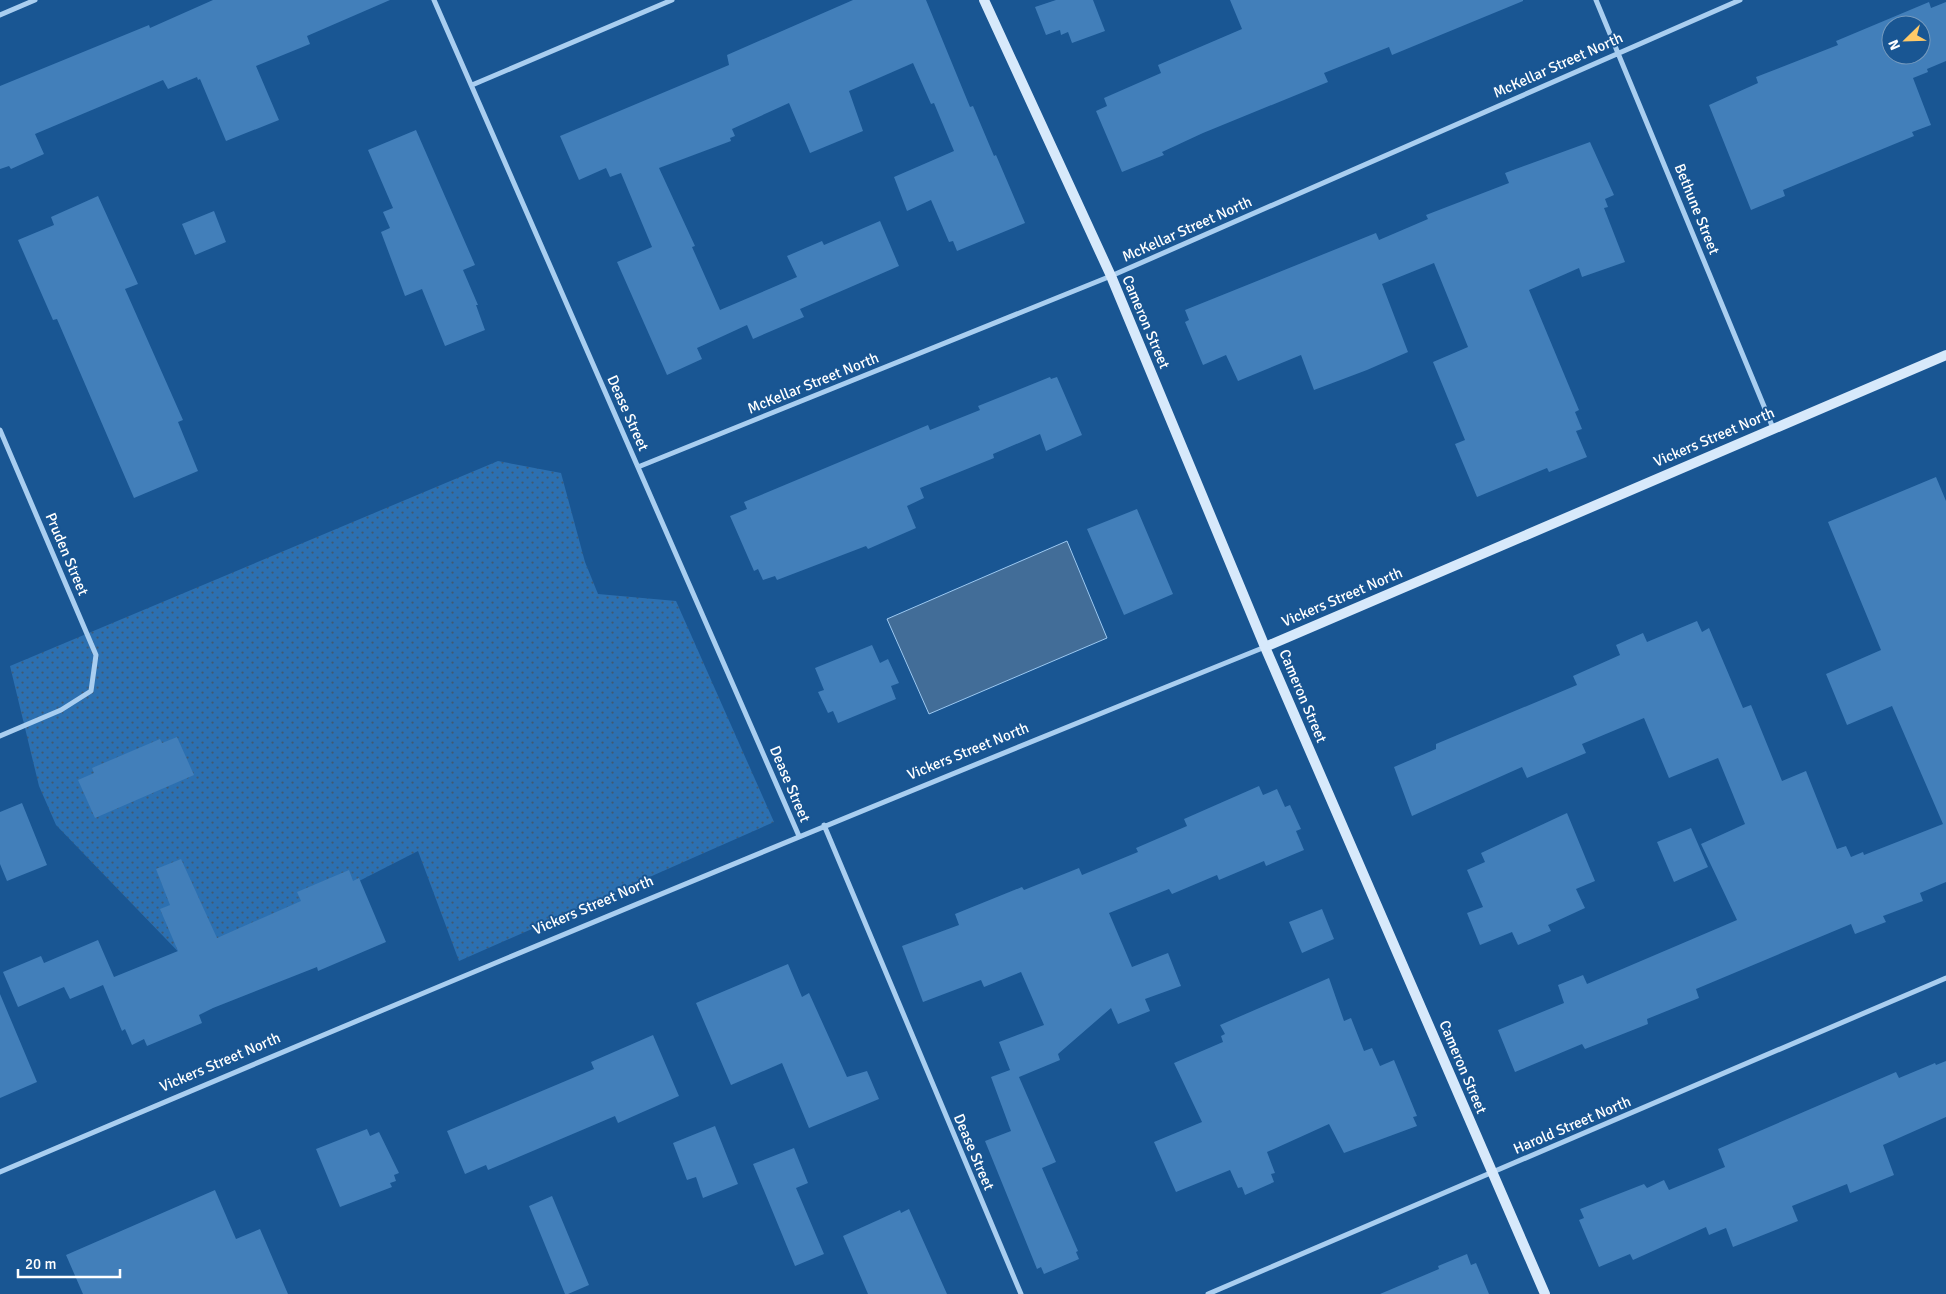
<svg xmlns="http://www.w3.org/2000/svg" width="1946" height="1294" font-family="Signika,sans-serif">
  <style>
    .park { fill: url(#park-dots) }
    .water { fill: #426d98; stroke: #9cc9f2 }
    .building { fill: #427fba; fill-rule: evenodd }
    .lines { fill: none; stroke-linecap: round; stroke-linejoin: round }
    .street { stroke: #a9cef0; stroke-width: 5 }
    .secondary { stroke: #d7e9fb; stroke-width: 10 }
    .labels { text-anchor: middle; dominant-baseline: central; stroke-width: 4; stroke-linejoin: round; paint-order: stroke }
    .street-label { font-size: 15px; fill: #fff; stroke: #195693 }
  </style>
  <defs>
    <pattern id="park-dots" width="8" height="8" patternUnits="userSpaceOnUse" patternTransform="scale(1.25)"><rect width="8" height="8" fill="#2c70b1"/><path d="M2 2h.1M6 6h.1" fill="none" stroke="#3f5a74" stroke-width="1.8" stroke-linecap="round"/></pattern>
  </defs>
  <rect width="100%" height="100%" fill="#195693"/>
  <path class="park" d="M498,461L561,473L585,562L598,594L676,601L774,822L459,961L418,851L192,966L56,825L39,786L10,666Z"/>
  <path class="water" d="M1067,541L1107,638L929,714L887,619Z"/>
  <path class="building" d="M213,0H390L307,36L310,44L256,66L279,120L226,141L200,79L198,80L197,77L168,89L163,80L35,134L44,154L11,169L9,166L0,169V86L149,25L150,28Z
    M853,0H926L970,107L973,106L994,156L996,155L1025,223L957,251L953,241L949,242L931,200L907,211L894,177L954,151L934,103L931,104L913,63L849,91L863,131L810,153L789,103L732,129L735,136L730,138L731,141L659,168L695,246L692,247L720,310L797,277L787,256L822,241L824,245L880,221L899,266L800,309L804,317L753,339L747,325L697,348L702,359L667,375L617,262L652,247L621,173L610,177L606,168L579,180L560,136L729,65L727,55Z
    M1056,0H1093L1105,31L1072,43L1068,32L1061,35L1060,30L1046,35L1035,7Z
    M1230,0H1523V1L1392,55L1389,47L1324,73L1328,82L1203,133L1162,152L1164,155L1122,172L1096,111L1107,106L1104,98L1161,73L1158,65L1242,29Z
    M1929,2L1931,8L1946,2V61L1927,69L1928,72L1913,78L1931,125L1912,132L1914,136L1783,190L1785,196L1751,210L1709,105L1758,83L1756,77L1838,45L1836,41ZM1891,25H1921V55H1891Z
    M416,130L475,265L463,270L478,305H476L485,330L445,346L422,289L405,296L381,232L390,228L383,212L393,208L368,150Z
    M1590,142L1614,195L1605,199L1608,207L1604,208L1625,262L1582,277L1579,268L1529,290L1579,410L1575,412L1582,429L1576,431L1587,457L1549,472L1547,468L1477,497L1455,444L1465,440L1433,362L1468,347L1434,263L1382,284L1408,352L1367,370L1314,390L1301,355L1238,381L1226,355L1203,365L1185,322L1189,320L1185,310L1376,233L1379,240L1428,219L1426,215L1509,183L1505,173Z
    M98,196L138,284L125,289L183,420L178,422L198,471L134,498L57,319L53,320L18,240L54,225L51,217Z
    M214,211L226,242L195,255L182,224Z
    M1050,377L1051,379L1057,377L1082,435L1046,451L1040,434L993,454L994,458L920,488L924,498L907,506L916,528L868,549L866,546L777,580L775,576L763,580L758,569L754,571L730,516L747,509L744,502L928,425L930,430L980,410L978,406Z
    M1936,477L1946,501V882L1920,893L1923,901L1883,916L1886,922L1855,934L1851,924L1696,989L1699,998L1647,1019L1648,1024L1585,1049L1582,1044L1515,1072L1498,1030L1564,1003L1558,985L1583,975L1587,984L1737,920L1701,844L1745,824L1718,758L1669,778L1644,718L1582,744L1586,753L1527,778L1522,767L1412,816L1394,767L1436,749V744L1577,685L1573,676L1620,655L1616,645L1643,633L1647,642L1697,621L1702,632L1709,628L1743,708L1751,705L1782,781L1806,771L1837,849L1846,846L1851,857L1863,852L1864,855L1943,824L1892,706L1847,725L1826,674L1881,650L1828,522Z
    M1137,509L1173,594L1124,615L1087,529Z
    M872,645L880,663L888,659L899,683L891,686L896,699L838,723L833,711L828,713L818,692L824,690L815,668Z
    M177,737L194,775L95,818L78,780L94,773L92,768L160,739L162,743Z
    M1259,786L1263,795L1277,789L1285,807L1290,805L1301,829L1296,831L1304,850L1266,866L1264,861L1219,880L1217,875L1172,894L1169,889L1109,913L1132,967L1168,953L1181,986L1145,999L1150,1011L1118,1024L1111,1008L1058,1054L1060,1060L1019,1077L1056,1162L1042,1168L1078,1251L1076,1252L1079,1259L1044,1274L1041,1267L1037,1269L985,1141L1011,1131L991,1077L1010,1070L999,1042L1044,1025L1021,972L984,987L981,980L923,1002L902,946L959,925L955,914L1022,887L1024,890L1079,868L1082,875L1138,852L1136,848L1187,826L1184,819Z
    M22,803L47,865L7,881L0,864V812Z
    M1567,813L1595,881L1576,889L1585,908L1548,925L1551,931L1518,945L1512,932L1480,945L1467,913L1483,907L1467,870L1485,862L1481,853Z
    M1691,828L1708,867L1674,882L1657,842Z
    M181,859L217,938L301,901L297,892L349,870L353,881L359,878L386,942L318,971L317,967L213,1008L199,1015L202,1023L147,1046L144,1039L132,1045L125,1029L122,1031L103,985L70,999L64,987L18,1007L3,972L41,956L44,963L98,940L114,977L178,951L160,909L170,905L156,869Z
    M1322,909L1334,939L1302,953L1289,922Z
    M788,964L802,997L809,993L847,1077L867,1071L879,1099L809,1128L782,1063L731,1085L696,1003Z
    M1329,978L1344,1021L1351,1018L1364,1051L1372,1048L1380,1066L1394,1060L1417,1116L1413,1117L1417,1126L1344,1153L1329,1124L1267,1152L1275,1173L1271,1174L1274,1182L1245,1195L1242,1187L1238,1188L1230,1170L1176,1192L1154,1142L1202,1122L1174,1063L1223,1042L1221,1036L1225,1034L1220,1025Z
    M0,994L37,1082L0,1098Z
    M653,1035L679,1096L618,1123L615,1116L488,1170L486,1165L465,1174L447,1131L594,1069L591,1062Z
    M1946,1061V1117L1883,1145L1894,1175L1850,1193L1847,1184L1792,1206L1798,1221L1733,1247L1726,1228L1709,1235L1706,1227L1633,1260L1630,1254L1599,1267L1579,1220L1584,1218L1580,1209L1644,1184L1647,1188L1664,1180L1669,1190L1725,1167L1718,1149L1896,1072L1899,1078L1935,1063L1936,1065Z
    M715,1126L738,1184L703,1198L696,1177L687,1180L673,1143Z
    M367,1129L370,1136L379,1132L399,1173L394,1175L396,1181L390,1183L392,1187L340,1207L316,1149Z
    M794,1148L808,1183L796,1188L824,1254L795,1266L753,1164Z
    M215,1190L236,1239L260,1229L288,1294H83L66,1255Z
    M552,1196L589,1285L568,1294H565L529,1206Z
    M909,1209L947,1294H868L843,1236L900,1210L901,1213Z
    M1467,1254L1471,1265L1476,1263L1489,1294H1380L1439,1269L1438,1266Z"/>
  <g class="lines">
    <path class="street" d="M434,0L799,836
      M1596,0L1773,428
      M0,15L35,0
      M472,85L672,0
      M0,430L96,655L91,691L61,710L0,736
      M638,467L1111,276L1740,0
      M824,825L1021,1294
      M0,1172C420,993 841,818 1265,647
      M1208,1294L1946,978"/>
    <path class="secondary" d="M984,0L1111,276L1265,647L1545,1294
      M1265,647L1946,355"/>
  </g>
  <g class="labels">
    <g class="street-label">
      <text transform="translate(1558 65) rotate(-24)">McKellar Street North</text>
      <text transform="translate(1697 209) rotate(68)">Bethune Street</text>
      <text transform="translate(1187 229) rotate(-24)">McKellar Street North</text>
      <text transform="translate(1146 322) rotate(67)">Cameron Street</text>
      <text transform="translate(813 383) rotate(-22)">McKellar Street North</text>
      <text transform="translate(628 413) rotate(66)">Dease Street</text>
      <text transform="translate(1714 437) rotate(-23)">Vickers Street North</text>
      <text transform="translate(67 554) rotate(67)">Pruden Street</text>
      <text transform="translate(1342 597) rotate(-23)">Vickers Street North</text>
      <text transform="translate(1303 696) rotate(67)">Cameron Street</text>
      <text transform="translate(968 751) rotate(-22)">Vickers Street North</text>
      <text transform="translate(790 784) rotate(67)">Dease Street</text>
      <text transform="translate(593 905) rotate(-23)">Vickers Street North</text>
      <text transform="translate(220 1062) rotate(-23)">Vickers Street North</text>
      <text transform="translate(1463 1067) rotate(67)">Cameron Street</text>
      <text transform="translate(1572 1125) rotate(-23)">Harold Street North</text>
      <text transform="translate(974 1152) rotate(67)">Dease Street</text>
    </g>
  </g>
  <g transform="translate(1906 40) rotate(247)"><circle r="24" fill="#195693" stroke="#759abe"/>
  <path d="M0-4L9 19L0 12L-9 19Z" fill="#ffca68"/>
  <text y="-8" font-size="14" font-weight="bold" text-anchor="middle" fill="#ffffff">N</text>
  </g>
  <path d="M18 1269v8h102v-8" fill="none" stroke="#ffffff" stroke-width="2.5"/>
  <text x="25" y="1269" font-size="15" fill="#ffffff" stroke="#195693" stroke-width="4" paint-order="stroke">20 m</text>
</svg>
